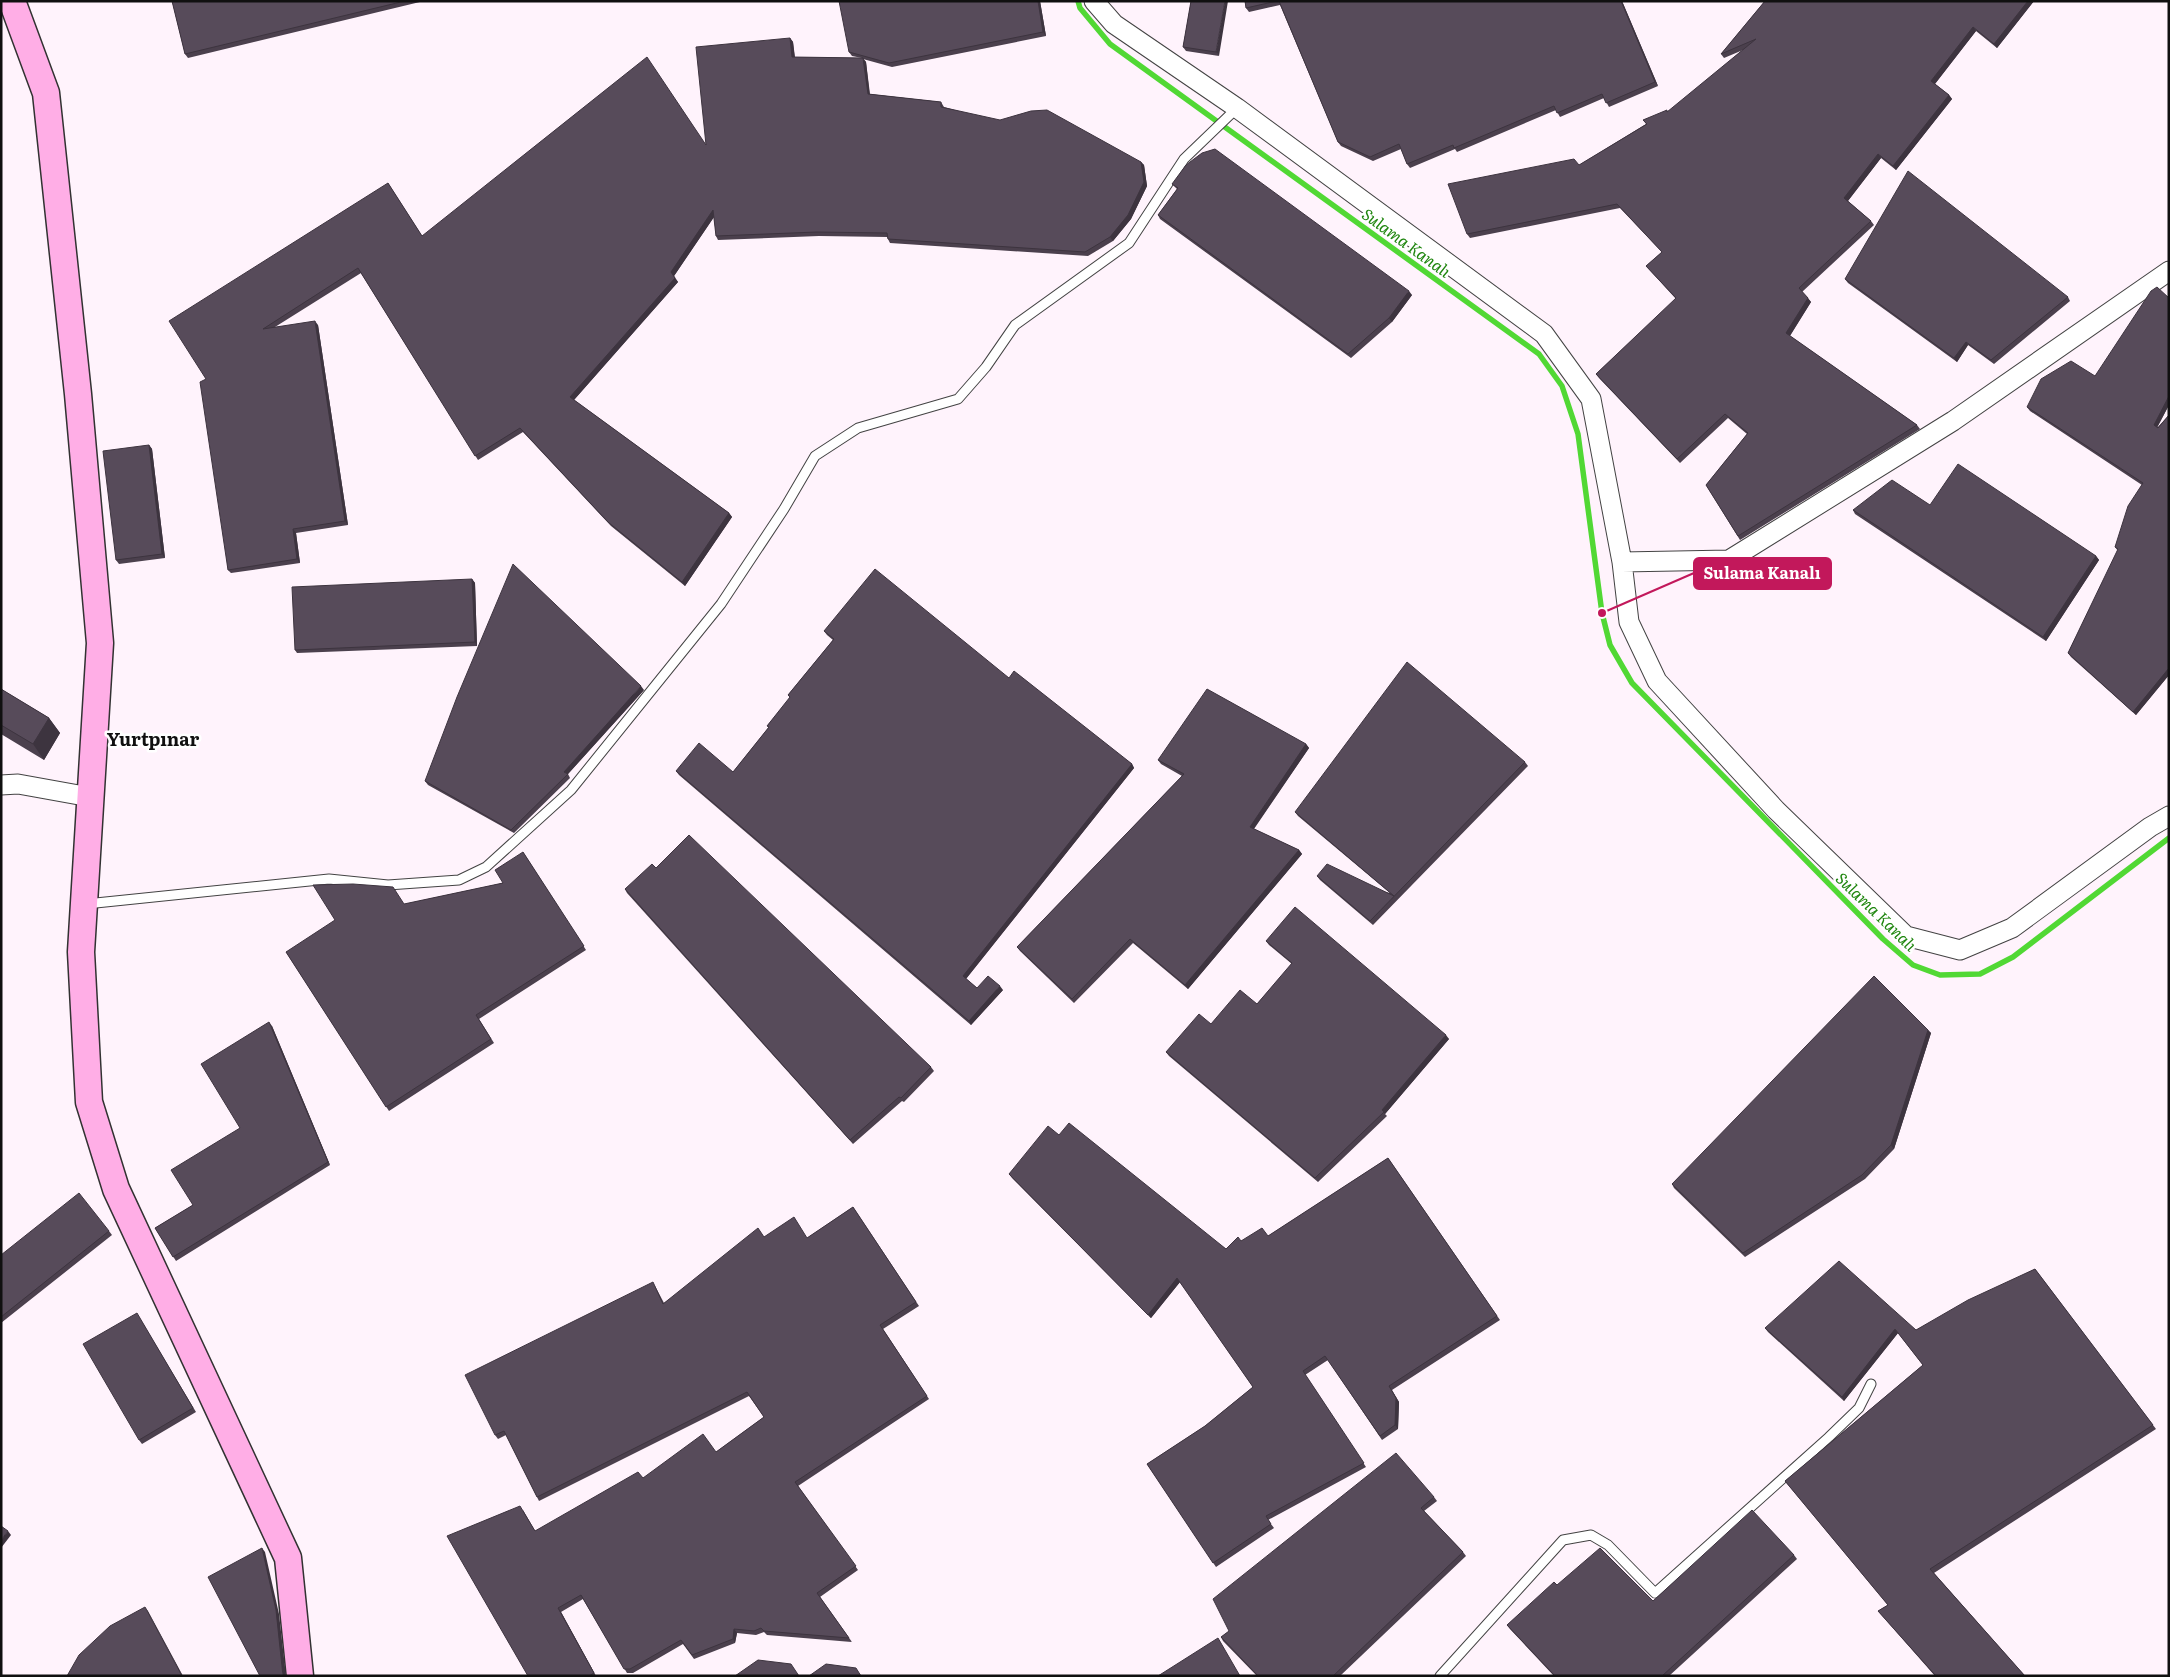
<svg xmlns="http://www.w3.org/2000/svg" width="2170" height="1677" font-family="Literata,serif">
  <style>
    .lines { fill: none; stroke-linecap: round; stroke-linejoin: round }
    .stream { stroke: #51d834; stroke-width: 5.5 }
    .lane-casing { stroke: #434343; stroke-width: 11 }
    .street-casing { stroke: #434343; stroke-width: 21 }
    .secondary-casing { stroke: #323232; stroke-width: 29 }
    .lane { stroke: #fff; stroke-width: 9 }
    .street { stroke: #fff; stroke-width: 19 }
    .secondary { stroke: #ffaee6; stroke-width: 26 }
    .wall { fill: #4b404d }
    .shaded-wall { fill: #3d343f }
    .building { fill: #574b5a; stroke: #3d343f }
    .labels { text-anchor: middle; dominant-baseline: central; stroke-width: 5; stroke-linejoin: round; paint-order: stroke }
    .water-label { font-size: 16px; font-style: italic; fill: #1f860f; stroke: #fff }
    .quarter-label { font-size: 18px; font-weight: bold; fill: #101010; stroke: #fff }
    .leader { fill: none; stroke: #c2185b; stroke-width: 2 }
    .callout-dot { fill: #c2185b; stroke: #fff; stroke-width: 2 }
    .callout { fill: #c2185b; stroke: #c2185b; stroke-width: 2 }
    .callout-label { font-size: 16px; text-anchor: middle; font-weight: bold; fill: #fff }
  </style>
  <rect width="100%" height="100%" fill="#fff3fc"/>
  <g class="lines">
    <path class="stream" d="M1078,1L1080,8L1110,44L1539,354L1562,386L1578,434L1602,613L1610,645L1632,683L1883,939L1913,965L1940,975L1980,974L2013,957L2169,838"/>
    <g class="lane-casing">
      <path id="lane" d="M86,904L329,879L388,885L459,880L486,867L571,790L721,604L784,509L815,456L858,428L958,399L986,367L1015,325L1129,243L1184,159L1237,108
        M1440,1676L1563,1540L1591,1535L1608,1545L1655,1593L1829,1437L1859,1408L1871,1384"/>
    </g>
    <g class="street-casing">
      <path id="street" d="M1094,1L1114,24L1237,108L1544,334L1591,399L1622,562L1629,622L1657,681L1776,810L1906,936L1960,950L2012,928L2150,827L2169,816
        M1622,562L1729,560L1953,421L2169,271
        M1,785L18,784L90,797"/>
    </g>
    <g class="secondary-casing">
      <path id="secondary" d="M12,1L46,93L78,394L100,643L81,952L89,1102L116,1189L288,1558L300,1676"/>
    </g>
    <use href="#lane" class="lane"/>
    <use href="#street" class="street"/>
    <use href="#secondary" class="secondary"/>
  </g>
  <path class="wall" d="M172,1H424L188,58L185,54Z
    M1040,1L1046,36L892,67L863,59L866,62L870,94L941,102L944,107L1141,162L1144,165L1147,186L1131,219L1113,241L1088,256L890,243L887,237L819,236L718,240L716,236L714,217L674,276L678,282L574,400L729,513L732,517L685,586L611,526L523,432L478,460L361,273L275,327L318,325L348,525L296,533L300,563L231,573L228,570L206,379L388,183L422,236L706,145L790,38L793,42L795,57L862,58L852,56L849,52Z
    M1191,1L1219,56L1186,51L1183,47Z
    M1245,1H1622L1658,86L1609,107L1604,98L1560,117L1556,110L1457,152L1455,149L1410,168L1407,164L1401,149L1373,161L1341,146L1338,142L1280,5L1249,12L1246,8Z
    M1765,1H2034L1997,48L1976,31L1935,84L1949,95L1952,99L1896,170L1881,158L1848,201L1871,221L1874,225L1802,292L1811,302L1790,336L1917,425L1920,429L1740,540L1706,485L1747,434L1728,418L1680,463L1599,378L1596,374L1676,299L1646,266L1662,252L1620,208L1470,238L1467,234L1646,124L1643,120L1668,112L1743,50L1724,58L1721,54Z
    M1172,184L1412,295L1392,322L1351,358L1160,219L1158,215L1177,189Z
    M1845,279L2068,297L2070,301L1994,364L1968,345L1957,362L1848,283Z
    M2169,298V405L2157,428L2169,415V675L2136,715L2071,657L2068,653L2118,551L2115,547L2142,485L2030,411L2027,407L2095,376Z
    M149,445L152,449L165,558L119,564L116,560Z
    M1930,505L2096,556L2099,560L2046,641L1855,514L1853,510Z
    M472,579L475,583L477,646L297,653L295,650Z
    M824,631L1009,678L1132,764L1134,768L966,979L977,988L1003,990L971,1025L679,775L676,771L733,772L769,727L767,726L790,698L788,695L833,640L827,635Z
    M1,689L49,718L60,733L44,760L1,734Z
    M644,690L568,774L570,778L514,833L428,785L425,781Z
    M1306,744L1309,748L1254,829L1299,850L1302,854L1188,989L1133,943L1074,1003L1020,951L1017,947L1182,776L1161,764L1158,760Z
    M1525,762L1528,766L1373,925L1320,880L1317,876L1390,893L1298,816L1295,812Z
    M523,852L586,950L479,1019L494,1043L389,1111L286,952L405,904L503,883Z
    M656,868L931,1067L934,1071L904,1102L902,1101L853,1144L627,893L625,889Z
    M1266,941L1449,1039L1385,1114L1387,1116L1318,1182L1169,1056L1166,1052L1257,1004L1292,964L1269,945Z
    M272,1026L330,1165L176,1261L155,1228L193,1205L240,1128Z
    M1928,1030L1931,1033L1894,1149L1865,1179L1745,1257L1674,1188L1672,1184Z
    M1059,1135L1226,1249L1241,1241L1268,1236L1388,1158L1500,1320L1392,1390L1399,1402L1398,1429L1382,1440L1328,1360L1305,1375L1366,1467L1268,1520L1274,1528L1216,1567L1147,1464L1205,1426L1253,1387L1180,1282L1151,1318L1012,1178L1009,1174Z
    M853,1207L919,1306L883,1329L929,1399L798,1486L858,1570L820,1597L852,1642L767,1635L764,1632L756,1635L737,1633L735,1643L694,1659L683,1644L633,1673H627L583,1599L561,1612L596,1676H528L523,1510L535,1531L643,1478L716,1452L764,1417L749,1396L539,1501L506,1435L498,1439L495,1435L655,1286L664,1303L764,1237L807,1238Z
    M109,1231L112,1235L1,1323V1255Z
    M2035,1269L2156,1429L1934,1573L2025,1676H1935L1878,1611L1888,1605L1785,1481L1923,1365L1898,1333L1844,1401L1768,1332L1765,1328L1916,1330Z
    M139,1317L196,1412L142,1444L139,1440Z
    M1434,1497L1437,1501L1424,1511L1463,1552L1466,1556L1340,1676H1257L1223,1641L1221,1637Z
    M1794,1555L1797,1559L1669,1676H1554L1510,1629L1507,1625L1557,1585L1653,1601Z"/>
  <path class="shaded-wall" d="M1038,1H1040L1046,36L1043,32Z
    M1225,1H1228L1219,56L1216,52Z
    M1621,1H1622L1658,86L1655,82Z
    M2028,1H2034L1997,48L1994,44Z
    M1973,27L1976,31L1934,85L1931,81Z
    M790,38L793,42L795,61L792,57Z
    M863,58L866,62L870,98L868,94Z
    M1949,95L1952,99L1896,170L1893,166Z
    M1878,154L1881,158L1847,202L1844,198Z
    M1141,162L1144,165L1147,186L1131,219L1113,241L1110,237Z
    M713,210L716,214L674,276L671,272Z
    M675,278L678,282L573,401L570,397Z
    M1409,291L1412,295L1392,322L1389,318Z
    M1808,298L1811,302L1789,337L1786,333Z
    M315,321L318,325L348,525L345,521Z
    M1966,342L1968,345L1957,362L1954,358Z
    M2169,396V405L2156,429L2154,425Z
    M149,445L152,449L165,558L162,554Z
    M729,513L732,517L685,586L682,582Z
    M293,529L296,533L300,563L297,559Z
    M2096,556L2099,560L2046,641L2043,637Z
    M472,579L475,583L477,646L475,642Z
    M2169,668V675L2136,715L2133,712Z
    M641,686L644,690L568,774L564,772Z
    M49,718L60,733L44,760L33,744Z
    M1306,744L1309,748L1252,831L1250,827Z
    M1132,764L1134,768L965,980L963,976Z
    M1299,850L1302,854L1188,989L1185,985Z
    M1000,986L1003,990L971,1025L969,1021Z
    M269,1022L272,1026L330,1165L328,1162Z
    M1928,1030L1931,1033L1894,1149L1891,1145Z
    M1446,1035L1449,1039L1385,1114L1382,1110Z
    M1177,1278L1180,1282L1151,1318L1148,1315Z
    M1895,1329L1898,1333L1844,1401L1842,1397Z
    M1389,1386L1399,1402L1398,1429L1395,1425Z
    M8,1531L11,1535L1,1548V1540Z
    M262,1548L265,1552L279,1614L286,1676H283Z
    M145,1607L148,1611L183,1676H182Z
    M558,1608L561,1612L596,1676L594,1673Z
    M734,1629L737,1633L735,1643L733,1639Z"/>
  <path class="building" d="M172,1H405L185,54Z
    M839,1H1038L1043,32L889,63L849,52Z
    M1191,1H1225L1216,52L1183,47Z
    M1245,1H1277L1246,8Z
    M1279,1H1621L1655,82L1606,103L1602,94L1557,113L1554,106L1454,148L1453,145L1407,164L1399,144L1370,157L1338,142Z
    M1765,1H2028L1994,44L1973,27L1931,81L1949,95L1893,166L1878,154L1844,198L1871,221L1799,288L1808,298L1786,333L1917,425L1738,536L1706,485L1748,433L1725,414L1677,459L1596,374L1676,298L1646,266L1662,252L1617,204L1467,234L1448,184L1574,159L1579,165L1647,124L1643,120L1667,110V112L1756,39L1721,54Z
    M790,38L792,57L863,58L868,94L941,102V107L1000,120L1031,111L1047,110L1141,162L1144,182L1128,215L1110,237L1085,252L888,239L887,233L817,232L716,236L713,210L671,272L675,278L570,397L729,513L682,582L608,522L520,428L475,456L358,268L263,329L315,321L345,521L293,529L297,559L228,570L200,382L206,379L169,321L388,183L422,236L647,57L706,145L696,47Z
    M1215,149L1409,291L1389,318L1348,354L1158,215L1178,188L1172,184L1186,165L1202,153Z
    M1908,171L2068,297L1991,360L1966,342L1954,358L1845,279Z
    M2157,287L2169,298V396L2154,425L2158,428L2169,415V668L2133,712L2068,653L2118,549L2115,547L2128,506L2143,483L2027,407L2041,379L2071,361L2095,376L2151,291Z
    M149,445L162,554L116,560L103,451Z
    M1958,464L2096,556L2043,637L1853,510L1892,480L1930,505Z
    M513,564L641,686L564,772L568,774L511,830L425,781L457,697Z
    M875,569L1009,678L1014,671L1132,764L963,976L977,988L988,976L1000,986L969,1021L676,771L699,743L733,772L769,727L767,726L790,697L788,695L834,639L824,631Z
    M472,579L475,642L295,650L292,587Z
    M1407,662L1525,762L1370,921L1317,876L1327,864L1394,896L1295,812Z
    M1,689L49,718L33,744L1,725Z
    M1207,689L1306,744L1250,827L1299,850L1185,985L1130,939L1072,999L1017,947L1184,774L1158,760Z
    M689,835L931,1067L901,1098L899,1097L850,1140L625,889L652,864L656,868Z
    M523,852L584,946L476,1015L491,1039L386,1107L286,952L335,920L313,885L353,884L393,887L404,904L503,883L495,870Z
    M1295,907L1446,1035L1382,1110L1384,1112L1315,1178L1166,1052L1199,1014L1211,1024L1240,990L1257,1004L1292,963L1266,941Z
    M1874,976L1928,1030L1891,1145L1862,1175L1743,1253L1672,1184Z
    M269,1022L328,1162L173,1257L155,1228L193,1205L171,1170L240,1128L201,1064Z
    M1069,1123L1226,1249L1238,1237L1241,1241L1262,1228L1268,1236L1388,1158L1497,1316L1389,1386L1396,1398L1395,1425L1380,1436L1325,1356L1303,1371L1364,1463L1266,1516L1271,1524L1213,1563L1147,1464L1205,1426L1253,1387L1177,1278L1148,1315L1009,1174L1048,1126L1059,1135Z
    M79,1193L109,1231L1,1317V1255Z
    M853,1207L916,1302L880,1325L927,1396L795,1482L856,1566L817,1593L849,1638L764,1631L761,1628L754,1631L734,1629L733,1639L692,1655L681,1640L630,1669H624L581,1595L558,1608L594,1673L589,1676H528L447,1536L520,1506L535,1531L638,1472L643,1478L703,1434L716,1452L764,1417L747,1392L537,1497L504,1431L495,1435L465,1375L653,1282L663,1304L758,1228L764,1237L794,1217L807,1238Z
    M1839,1261L1916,1330L1968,1300L2035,1269L2153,1425L1930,1569L2025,1676H1936L1878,1611L1888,1605L1785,1481L1923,1365L1895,1329L1842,1397L1765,1328Z
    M137,1313L193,1408L139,1440L83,1344Z
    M1396,1453L1434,1497L1421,1508L1463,1552L1333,1676H1258L1221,1637L1229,1631L1213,1599Z
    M1752,1510L1794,1555L1662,1676H1555L1507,1625L1554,1582L1557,1585L1600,1548L1653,1601Z
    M1,1526L8,1531L1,1540Z
    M262,1548L276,1610L283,1676H260L208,1577Z
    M145,1607L182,1676H67L79,1655L110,1626Z
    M1218,1638L1240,1676H1158Z
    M758,1660L791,1664L799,1676H735Z
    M826,1664L856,1668L861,1676H809Z"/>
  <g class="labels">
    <g class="water-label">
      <text transform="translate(1407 242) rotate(36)">Sulama Kanalı</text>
      <text transform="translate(1877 911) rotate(44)">Sulama Kanalı</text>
    </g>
    <g class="quarter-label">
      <text x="153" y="738">Yurtpınar</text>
    </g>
  </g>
  <path class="leader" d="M1602 613L1694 573"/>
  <circle class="callout-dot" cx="1602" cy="613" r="5"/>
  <rect class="callout" x="1694" y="558" width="137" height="31" rx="5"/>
  <g class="callout-label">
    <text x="1762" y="579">Sulama Kanalı</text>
  </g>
  <rect width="2170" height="1677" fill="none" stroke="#101010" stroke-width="5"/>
</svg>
